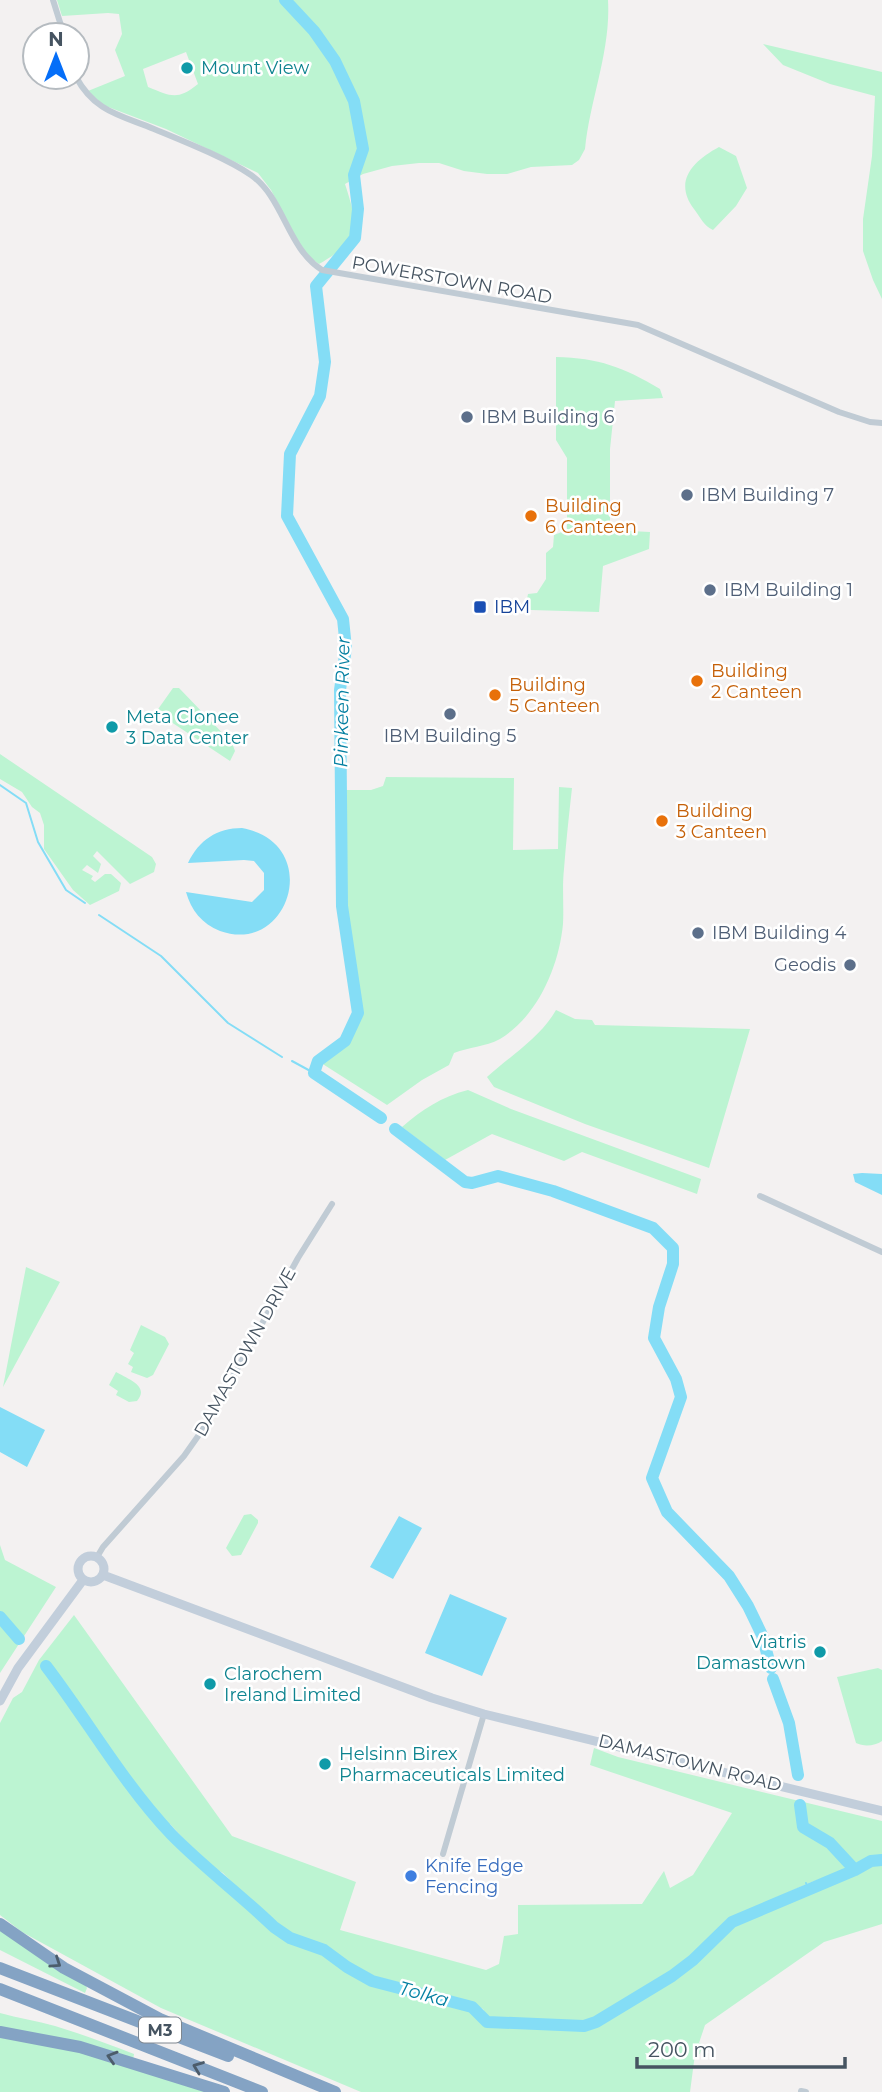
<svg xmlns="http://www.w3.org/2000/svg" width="882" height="2092" font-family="Montserrat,sans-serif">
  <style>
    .green { fill: #bcf4d2; fill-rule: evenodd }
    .water { fill: #84ddf6 }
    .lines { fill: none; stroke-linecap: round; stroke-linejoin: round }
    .stream { stroke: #84ddf6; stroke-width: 2 }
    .river { stroke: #84ddf6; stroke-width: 12 }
    .street { stroke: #c0cbd4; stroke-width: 6 }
    .secondary { stroke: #c2cedb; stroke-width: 9 }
    .highway { stroke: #84a3c4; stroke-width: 12 }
    .oneway { stroke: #4c5c6b }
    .culture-dot { fill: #0f9aa8; stroke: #fff; stroke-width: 2.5 }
    .service-dot { fill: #5c6f8a; stroke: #fff; stroke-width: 2.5 }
    .food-dot { fill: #e8710a; stroke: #fff; stroke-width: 2.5 }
    .transit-dot { fill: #1a4fb4; stroke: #fff; stroke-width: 2.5 }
    .shop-dot { fill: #3f7fe0; stroke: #fff; stroke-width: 2.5 }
    .labels { text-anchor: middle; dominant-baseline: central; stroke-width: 5; stroke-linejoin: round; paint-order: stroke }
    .shield { fill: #fff; stroke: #7e8790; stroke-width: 2 }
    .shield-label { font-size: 16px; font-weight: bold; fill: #465461 }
    .culture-label { font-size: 18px; fill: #0d838f; stroke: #fff; text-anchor: start }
    .street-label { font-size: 18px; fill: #465461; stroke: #fff }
    .service-label { font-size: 18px; fill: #4e5e75; stroke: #fff; text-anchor: start }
    .food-label { font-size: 18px; fill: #c56008; stroke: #fff; text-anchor: start }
    .transit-label { font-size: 18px; fill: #164399; stroke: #fff; text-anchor: start }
    .shop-label { font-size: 18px; fill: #366cbe; stroke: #fff; text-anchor: start }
    .water-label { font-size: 19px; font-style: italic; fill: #037fa1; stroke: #fff }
  </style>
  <rect width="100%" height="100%" fill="#f3f1f1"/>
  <path class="green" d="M57,0H608C611,51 590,99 585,149L579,160L572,165L531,167L507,174H487L464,171L439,163H419L392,166L363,174L345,184C359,227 361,240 319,264L309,257L300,245L271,190L258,173L166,129L103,105L88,91L125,76L115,50L122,34L119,14L108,13L62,16ZM186,52L198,84C177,101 171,96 148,87L143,69Z
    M763,44L882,72V299L873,280L863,251V219L872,156L875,96L830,84L783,65Z
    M719,147L736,156L747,188L736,206L713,230C704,226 700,217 694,209C673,181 693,161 719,147Z
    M556,357C599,358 623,367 660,389L663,398L615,401L610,449V530L650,532L649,549L603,566L599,612L531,610L525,608L528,594L537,593L546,579V553L553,547L554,535L567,530V458L556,440Z
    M173,688H179L232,743L235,751L230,761L156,712Z
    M0,754L152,857L156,864L154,872L130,884L97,851L93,856L101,864L98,873L87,865L82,870L93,876L91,879L95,882L105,874H111L121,883L119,891L90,905L73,890L44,849V825L40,813L32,807L22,792L0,779Z
    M386,777L514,778L513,850L558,849L559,787L572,788C569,815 566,842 564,869C562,887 564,906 563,924C559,966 538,1016 500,1039C485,1047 469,1047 454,1053L449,1065L422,1080L387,1105L318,1061L345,1041L358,1012L342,905L340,790H371L383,786Z
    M556,1010L575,1019L592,1020L595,1025L750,1029L709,1168L585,1124L494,1087L487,1077C509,1057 541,1037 556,1010Z
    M468,1090L511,1109L701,1179L697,1194L582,1152L564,1161L492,1134L445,1160L402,1127C423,1109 441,1097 468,1090Z
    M26,1267L60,1282L3,1387Z
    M141,1325L165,1337L169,1344L153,1375L147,1378L131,1372L133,1367L128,1364L134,1353L130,1350Z
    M116,1372C128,1379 150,1386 137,1401L129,1402L116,1395L118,1391L109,1385Z
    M251,1514L258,1520V1523L241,1555L232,1556L226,1548L244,1515Z
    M0,1545L5,1560L56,1587L0,1673Z
    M74,1615L232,1836L356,1882L340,1930L486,1970L499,1964L504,1936L518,1934V1905L642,1904L664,1871L670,1888L693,1875L732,1813L590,1765L594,1748L618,1757L882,1821V1856L809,1883L726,1920L699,1950L642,1992L592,2020L580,2024L525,2018L502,2023L488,2018L483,2009L465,2000L374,1976L354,1966L327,1947L296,1938L275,1926L223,1873L207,1864L170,1824L161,1830L276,1932L287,1939L320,1950L364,1981L465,2007L475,2012L482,2020L491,2025H530L581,2030L631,2007L706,1952L734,1923L876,1862H882V1924L824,1942L705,2025L699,2043L702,2044L700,2054H695L690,2092H361L161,2008L22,1932L0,1915V1723L13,1698L22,1692L39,1660Z
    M878,1668L882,1670V1741C875,1746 864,1747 856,1743L837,1677Z
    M0,1929L83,1981L87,1988L85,1993L0,1950Z
    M0,2013C18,2018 37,2021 55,2026C82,2034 108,2044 134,2054L133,2060L0,2028Z
    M0,2036L82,2052L209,2092H0Z"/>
  <path class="water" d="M242,828C324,843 290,956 220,931C202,924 191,910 186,892L252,902L264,890V873L254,861L244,860L188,863C199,840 217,828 242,828Z
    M862,1173L882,1174V1195L855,1182L853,1174Z
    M0,1407L45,1430L27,1467L0,1452Z
    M399,1516L422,1528L393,1579L370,1567Z
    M450,1594L507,1618L482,1676L425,1653Z"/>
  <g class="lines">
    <path class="stream" d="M0,785L26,803L38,842L66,890L85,903
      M99,915L161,956L228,1023L282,1057
      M292,1061L314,1073
      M806,1883L808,1888"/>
    <path class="river" d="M285,0L314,31L335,61L354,101L363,149L354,175L358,209L355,238L316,286L325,362L320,396L290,454L287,516L343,619L346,648L340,690L342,906L358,1013L345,1041L318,1061L314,1073L381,1118
      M395,1129L465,1182L472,1183L498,1176L553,1191L653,1228L673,1248V1264L659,1307L654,1338L676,1379L681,1397L652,1478L667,1512L729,1576L748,1606L762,1635L771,1668
      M0,1617L19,1639
      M46,1666C88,1721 123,1783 171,1834C203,1867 241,1895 274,1927L290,1938L324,1950L347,1967L372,1981L472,2007L487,2022L584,2026L596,2022L672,1976L693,1960L732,1922L855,1870L871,1861L882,1860
      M773,1679L789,1723L798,1775
      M800,1805L803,1827L830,1843L855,1870"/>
    <path class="street" d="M53,0L64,35
      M76,77C95,112 120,115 154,129C183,141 226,158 251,175C284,198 287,248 322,270L638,325L839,412L870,422L882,423
      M760,1196L882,1252
      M97,1557L103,1547L184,1456L208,1422L298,1258L332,1204
      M443,1854L484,1714
      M801,2091L806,2092"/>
    <path class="secondary" d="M78 1569a13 13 0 1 1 26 0a13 13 0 1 1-26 0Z
      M103,1575L432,1698L484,1714L882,1811
      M0,1701L18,1668L83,1580"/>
    <path class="highway" d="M0,1924L64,1968L160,2019L335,2092
      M0,1968L228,2056
      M0,1989L262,2092
      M0,2032L80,2047L224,2092"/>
  </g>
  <defs><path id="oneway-chevron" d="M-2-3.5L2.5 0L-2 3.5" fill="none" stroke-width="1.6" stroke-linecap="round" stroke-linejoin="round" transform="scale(1.75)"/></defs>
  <g class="oneway">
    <use href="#oneway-chevron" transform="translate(56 1963) rotate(34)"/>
    <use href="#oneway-chevron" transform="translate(112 2057) rotate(-163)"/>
    <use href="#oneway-chevron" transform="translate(198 2067) rotate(-159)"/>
  </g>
  <g class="culture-dot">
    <circle cx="187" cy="68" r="7"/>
    <circle cx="112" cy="727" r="7"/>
    <circle cx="820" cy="1652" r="7"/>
    <circle cx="210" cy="1684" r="7"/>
    <circle cx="325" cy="1764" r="7"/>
  </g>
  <g class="service-dot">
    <circle cx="467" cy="417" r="7"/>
    <circle cx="687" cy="495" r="7"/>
    <circle cx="710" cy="590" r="7"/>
    <circle cx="450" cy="714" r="7"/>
    <circle cx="698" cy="933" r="7"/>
    <circle cx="850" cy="965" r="7"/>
  </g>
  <g class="food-dot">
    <circle cx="531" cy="516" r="7"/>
    <circle cx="697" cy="681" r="7"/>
    <circle cx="495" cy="695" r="7"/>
    <circle cx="662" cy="821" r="7"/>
  </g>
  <rect class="transit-dot" x="473" y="600" width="14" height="14" rx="3.5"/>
  <circle class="shop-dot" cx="411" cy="1876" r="7"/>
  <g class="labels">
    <rect class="shield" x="139" y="2017.5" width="42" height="25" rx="5"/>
    <g class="shield-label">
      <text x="160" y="2030">M3</text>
    </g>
    <g class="culture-label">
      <text x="201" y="68">Mount View</text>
      <text x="126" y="717">Meta Clonee<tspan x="126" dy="21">3 Data Center</tspan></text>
      <text x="806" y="1642" text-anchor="end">Viatris<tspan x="806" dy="21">Damastown</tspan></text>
      <text x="224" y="1674">Clarochem<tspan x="224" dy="21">Ireland Limited</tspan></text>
      <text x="339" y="1754">Helsinn Birex<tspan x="339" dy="21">Pharmaceuticals Limited</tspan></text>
    </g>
    <g class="street-label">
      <text transform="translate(452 280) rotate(10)">POWERSTOWN ROAD</text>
      <text transform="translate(245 1352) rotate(-61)">DAMASTOWN DRIVE</text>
      <text transform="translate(690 1763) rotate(14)">DAMASTOWN ROAD</text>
    </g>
    <g class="service-label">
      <text x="481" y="417">IBM Building 6</text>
      <text x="701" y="495">IBM Building 7</text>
      <text x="724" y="590">IBM Building 1</text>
      <text x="450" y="736" text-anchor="middle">IBM Building 5</text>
      <text x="712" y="933">IBM Building 4</text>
      <text x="836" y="965" text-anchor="end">Geodis</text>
    </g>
    <g class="food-label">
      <text x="545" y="506">Building<tspan x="545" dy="21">6 Canteen</tspan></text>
      <text x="711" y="671">Building<tspan x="711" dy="21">2 Canteen</tspan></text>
      <text x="509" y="685">Building<tspan x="509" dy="21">5 Canteen</tspan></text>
      <text x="676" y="811">Building<tspan x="676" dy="21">3 Canteen</tspan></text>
    </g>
    <g class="transit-label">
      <text x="494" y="607">IBM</text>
    </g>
    <g class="shop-label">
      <text x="425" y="1866">Knife Edge<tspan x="425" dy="21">Fencing</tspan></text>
    </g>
    <g class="water-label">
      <text transform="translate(342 702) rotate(-89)">Pinkeen River</text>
      <text transform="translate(424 1994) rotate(15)">Tolka</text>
    </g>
  </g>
  <g transform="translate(56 56)"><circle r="33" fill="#ffffff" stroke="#b5bbc0" stroke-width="2"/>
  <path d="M0-5L12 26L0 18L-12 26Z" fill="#056ef8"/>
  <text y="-10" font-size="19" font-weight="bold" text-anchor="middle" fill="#465461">N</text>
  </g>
  <path d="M637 2057v10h208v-10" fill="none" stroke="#465461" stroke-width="3.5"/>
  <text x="648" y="2057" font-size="21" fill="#465461" stroke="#ffffff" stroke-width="5" paint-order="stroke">200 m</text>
</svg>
